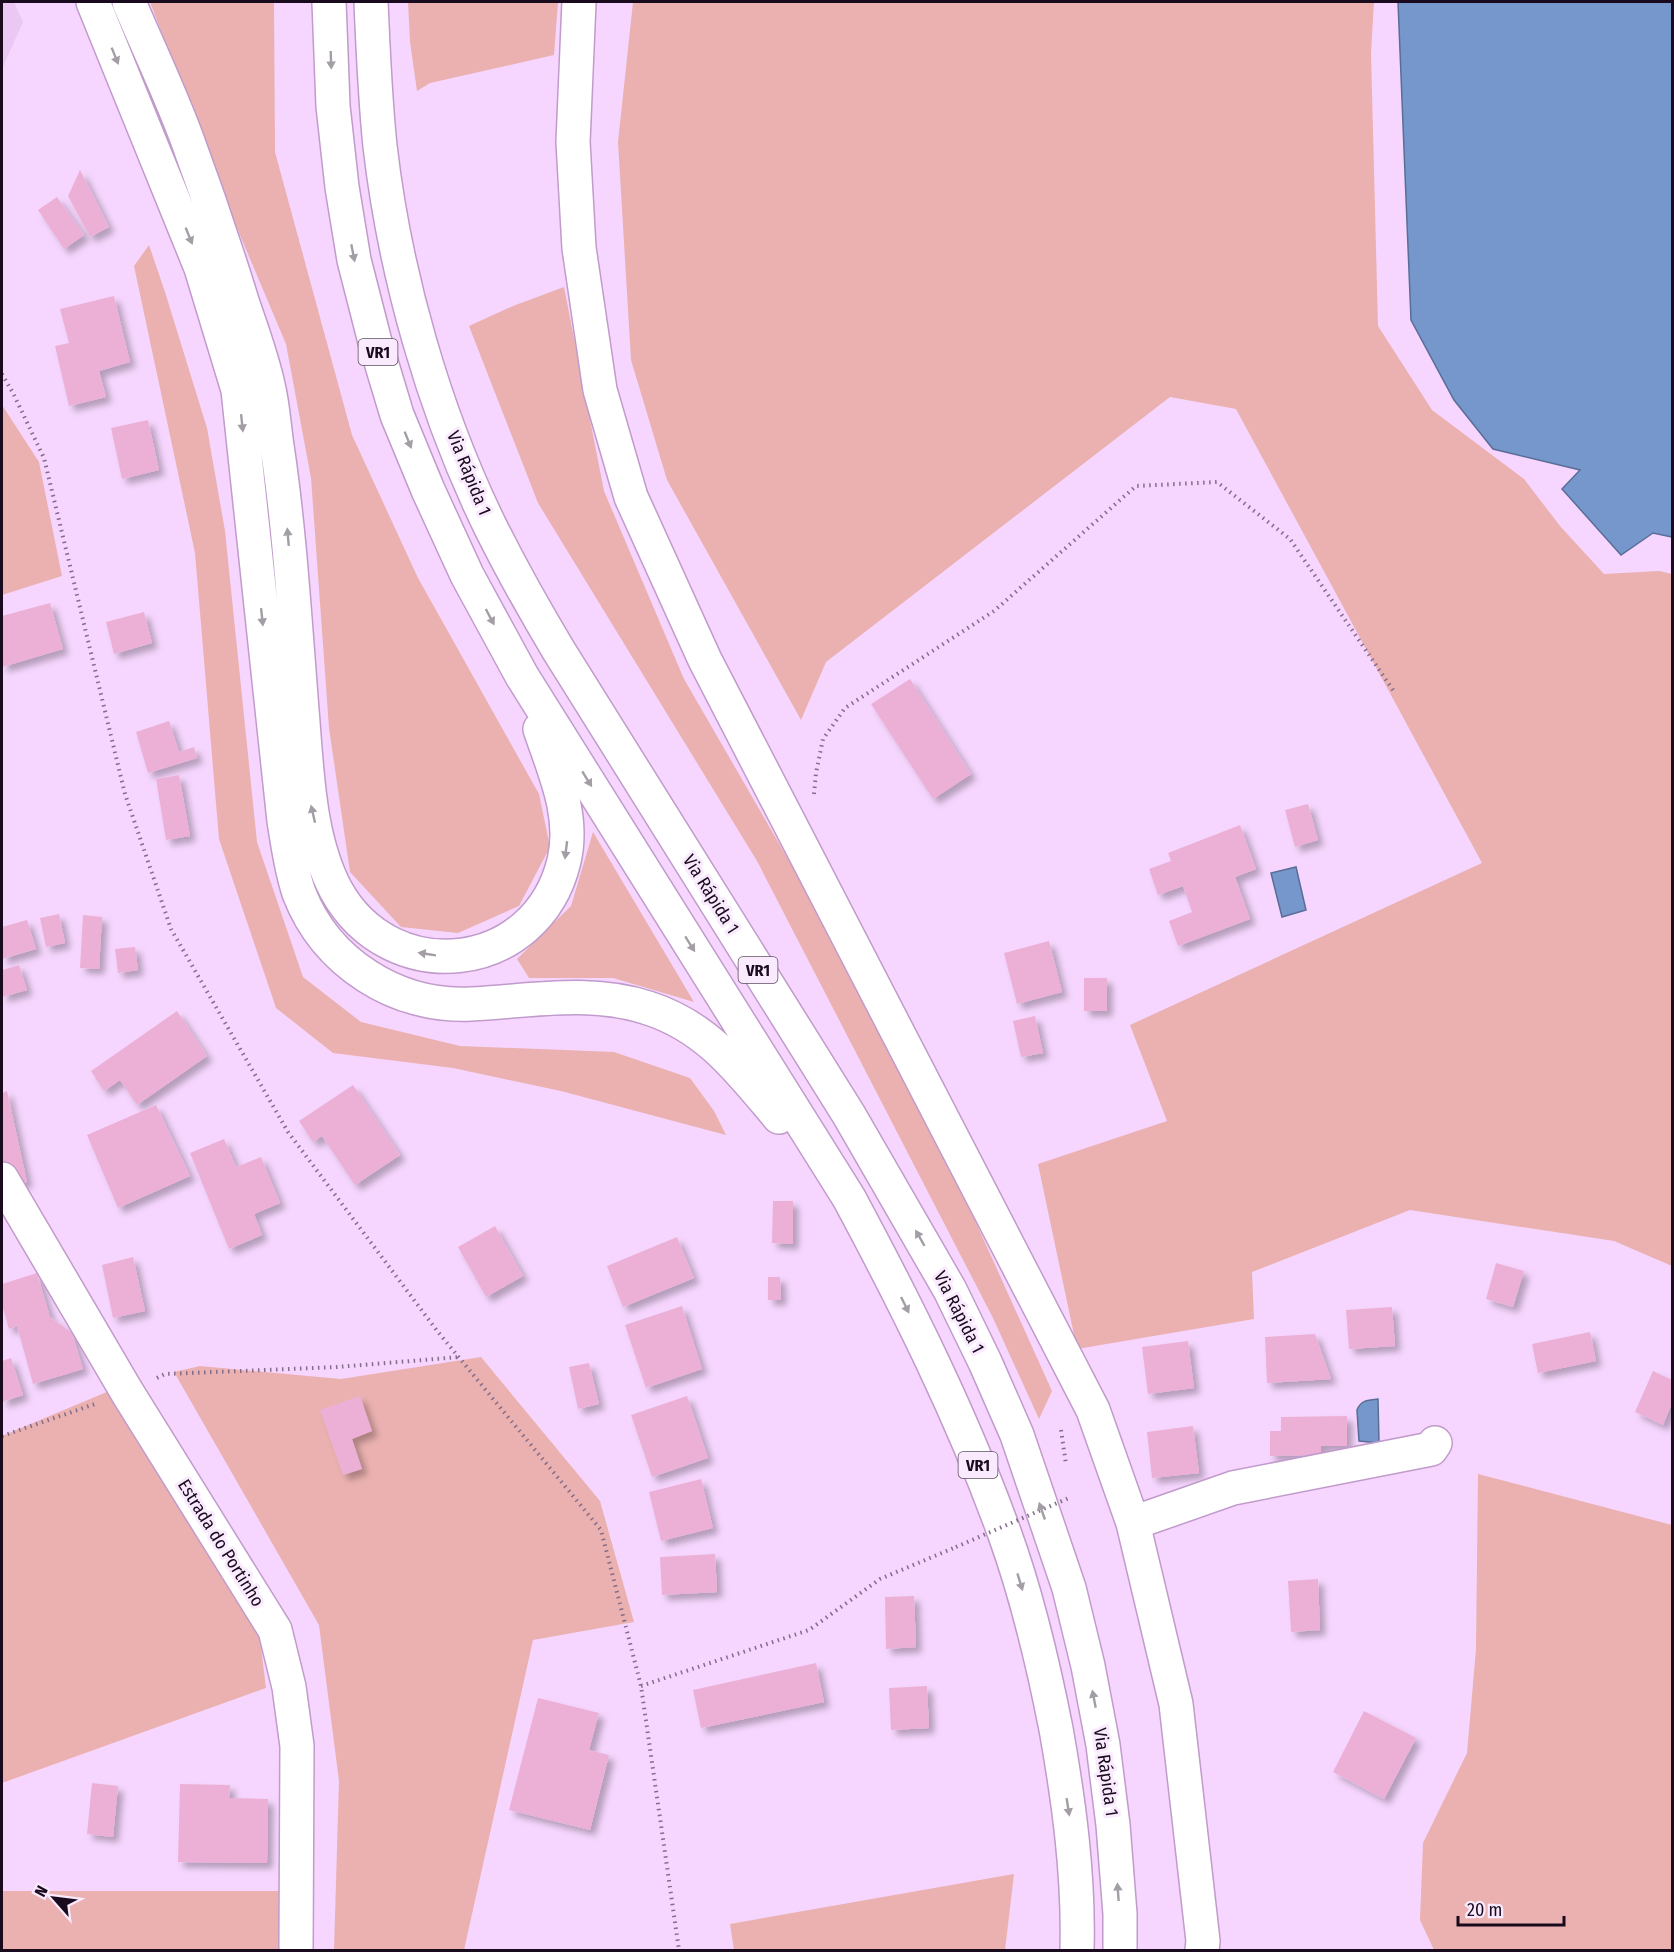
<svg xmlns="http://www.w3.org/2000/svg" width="1674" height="1952" font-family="'Fira Sans Condensed',sans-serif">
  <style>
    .built { fill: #ebc7f4 }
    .green { fill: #eab1b0 }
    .water { fill: #7697cb; stroke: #5a6d97; stroke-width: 1.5 }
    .building { fill: #ecb0d7; filter: url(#shadow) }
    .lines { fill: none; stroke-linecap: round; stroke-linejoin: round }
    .street-casing { stroke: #c19bcb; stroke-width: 36 }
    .secondary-casing { stroke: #c19bcb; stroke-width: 36 }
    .highway-casing { stroke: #c19bcb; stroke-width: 36 }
    .path { stroke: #846d8a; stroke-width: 4; stroke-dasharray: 1.5 4.5; stroke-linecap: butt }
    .street { stroke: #fff; stroke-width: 33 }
    .secondary { stroke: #fff; stroke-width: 33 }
    .highway { stroke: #fff; stroke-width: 33 }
    .path-bridge { stroke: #846d8a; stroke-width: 4; stroke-dasharray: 1.5 4.5; stroke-linecap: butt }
    .oneway { fill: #a39da5 }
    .labels { text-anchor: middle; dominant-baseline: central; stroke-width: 6; stroke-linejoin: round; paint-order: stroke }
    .shield { fill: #faeafe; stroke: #5c4e60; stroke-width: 1.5 }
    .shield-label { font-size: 16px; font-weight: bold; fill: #190b1d }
    .street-label { font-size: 18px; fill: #190b1d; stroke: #faeafe }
  </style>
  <defs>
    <filter id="shadow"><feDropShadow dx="5.5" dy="5.5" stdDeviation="3" flood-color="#0004"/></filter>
  </defs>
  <rect width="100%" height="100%" fill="#f6d6fe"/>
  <path class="built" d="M2,2H14L23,22L2,69Z"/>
  <path class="green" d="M150,2H274L275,152L352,435L418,578L539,794L550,847L519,906L458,933L401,927L350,872L329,728L311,478L286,344L226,202Z
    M408,2H558L554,55L430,83L417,91L410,42Z
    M633,2H1374L1371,53L1378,326L1432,410L1524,479L1560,526L1604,574L1659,571L1672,574V1266L1614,1241L1410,1210L1252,1272L1254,1319L1077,1349L1038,1164L1167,1121L1130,1025L1482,863L1236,409L1170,397L826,662L801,720L667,480L631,360L618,142Z
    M149,245L165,292L207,428L225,531L257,842L303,977L361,1022L460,1046L614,1052L690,1078L714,1111L726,1135L561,1091L453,1068L333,1053L276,1008L219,839L195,553L134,266Z
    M564,287L604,491L684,679L795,871L931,1123L1052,1391L1039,1419L993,1318L757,861L538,503L469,326L513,306Z
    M2,405L39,462L62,576L2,595Z
    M593,832L694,1002L613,978H529L517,959L571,906Z
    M481,1357L600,1501L634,1622L533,1640L464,1950H334L339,1781L319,1625L174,1372L200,1366L341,1379Z
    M121,1386L258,1623L266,1688L2,1783V1436Z
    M1478,1474L1672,1525V1950H1434L1420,1920L1423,1843L1467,1753L1476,1649Z
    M1014,1874L1005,1950H734L730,1924Z
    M2,1891H288L286,1950H2Z"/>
  <path class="water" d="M1398,2H1672V537L1653,533L1621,555L1562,489L1580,470L1493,449L1454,400L1411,320Z
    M1296,867L1306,910L1282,917L1271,873Z
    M1378,1399L1379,1443L1359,1441L1357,1410C1361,1400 1368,1400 1378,1399Z"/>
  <path class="building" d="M80,170L109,227L90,237L68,196Z
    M57,197L84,235L64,249L38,210Z
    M114,296L130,362L99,371L106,397L69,406L55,346L69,343L60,309Z
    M148,420L159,470L122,479L111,428Z
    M50,603L63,649L2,667V616Z
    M144,612L152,643L114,654L106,622Z
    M910,679L971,774L933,799L871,704Z
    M169,721L179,752L194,747L197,758L148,773L136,732Z
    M179,775L190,836L166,840L156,779Z
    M1308,804L1318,840L1295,847L1285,810Z
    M1240,825L1256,869L1235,877L1250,919L1178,946L1169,921L1192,912L1183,886L1158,895L1149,869L1171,861L1168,853Z
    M59,914L65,943L46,947L40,918Z
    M83,915L102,917L99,969L80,968Z
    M27,920L36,949L2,959V927Z
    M1049,941L1062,992L1017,1004L1004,953Z
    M135,947L138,970L118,973L115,949Z
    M19,965L27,990L2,997V970Z
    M1084,978H1107V1011H1084Z
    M177,1011L207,1056L137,1105L120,1080L104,1091L91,1071Z
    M1035,1016L1043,1053L1021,1057L1013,1021Z
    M353,1085L400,1155L355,1185L322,1136L313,1142L299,1121Z
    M7,1091L27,1182L15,1185L2,1161V1093Z
    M156,1105L190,1176L118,1208L87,1135Z
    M224,1139L236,1167L261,1157L280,1203L254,1214L262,1235L229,1249L190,1153Z
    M773,1201H793V1244L772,1243Z
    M495,1226L523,1276L486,1297L458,1247Z
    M677,1237L694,1278L623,1307L607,1266Z
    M133,1257L145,1311L113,1318L102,1265Z
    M1496,1263L1524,1271L1513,1307L1486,1299Z
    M37,1273L50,1317L72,1333L83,1369L33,1384L17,1326L9,1329L2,1305V1284Z
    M768,1277H780L781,1300H768Z
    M682,1306L702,1369L646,1388L625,1325Z
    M1392,1307L1395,1346L1349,1349L1346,1310Z
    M1590,1332L1596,1361L1538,1373L1532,1344Z
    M1315,1334L1331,1379L1267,1383L1265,1337Z
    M1188,1341L1194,1388L1148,1394L1142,1347Z
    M11,1358L23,1395L2,1402V1361Z
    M589,1363L599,1404L578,1409L569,1367Z
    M1653,1371L1672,1380V1403L1663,1425L1635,1412Z
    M360,1396L372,1431L352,1439L362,1469L343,1475L320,1410Z
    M687,1396L708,1458L652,1477L631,1415Z
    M1347,1416V1446H1321V1455L1270,1456V1431H1281V1417Z
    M1193,1426L1199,1473L1152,1478L1147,1432Z
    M701,1479L713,1528L661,1541L649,1492Z
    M715,1554L717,1592L662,1595L660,1557Z
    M1318,1579L1320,1630L1291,1632L1288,1581Z
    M914,1596L916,1647L886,1649L885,1597Z
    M816,1663L824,1702L701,1728L693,1690Z
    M927,1686L929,1728L891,1730L889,1688Z
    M538,1698L599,1713L589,1750L609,1755L590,1830L509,1810Z
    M1364,1711L1416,1738L1384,1799L1333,1772Z
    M92,1783L118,1786L113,1837L87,1834Z
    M180,1784L230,1785L229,1798L268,1799L267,1863L178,1862Z"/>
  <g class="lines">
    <g class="street-casing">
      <path id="street" d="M579,2L573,142L579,248L600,390L631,497L705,660L1093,1410L1133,1523L1176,1704L1203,1941L1202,1950
        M1133,1523L1233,1488L1431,1449L1435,1443"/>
    </g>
    <g class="secondary-casing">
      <path id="secondary" d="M2,1179L127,1392L275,1630L289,1687L297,1746L296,1950"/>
    </g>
    <g class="highway-casing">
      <path id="highway" d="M93,2L201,268L238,390L284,821C288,845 291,870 299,893C326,963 397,1008 471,1004C530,1001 590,989 648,1008C708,1027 740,1071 779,1117
        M129,2C148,47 170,93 187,139C207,193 225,246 242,301C251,328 262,357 268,385C273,405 274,426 277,446C290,533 295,622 302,710C307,768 308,837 336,890C391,990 537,974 564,861C575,815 554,771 540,729
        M329,2L333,106L342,187L354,260L375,342L397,415L428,490L467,575L522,676L849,1198C907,1306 962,1416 1004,1532C1027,1595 1043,1663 1056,1729C1069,1802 1079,1876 1077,1950
        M371,2C373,50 375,98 380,146C395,275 434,412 491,528C512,570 535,611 559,651L849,1115L950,1290L985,1362L1017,1435L1069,1588L1088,1666L1103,1745L1113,1825L1120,1914V1950"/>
    </g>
    <path class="path" d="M2,374L13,393L44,458L125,794L171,929L288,1132L438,1332L601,1530L641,1686L679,1950
      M814,794L816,773L823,739L845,708L994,611L1136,486L1217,482L1290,539L1395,693
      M157,1378L165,1374L337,1367L460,1357
      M1061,1430L1066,1464
      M2,1436L95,1404
      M641,1686L809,1630L880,1579L956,1547"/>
    <use href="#street" class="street"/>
    <use href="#secondary" class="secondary"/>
    <use href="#highway" class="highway"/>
    <path class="path-bridge" d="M956,1547L1071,1497"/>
  </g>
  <defs><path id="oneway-solid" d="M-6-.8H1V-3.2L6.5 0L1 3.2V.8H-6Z" transform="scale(1.5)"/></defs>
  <g class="oneway">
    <use href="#oneway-solid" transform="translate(115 56) rotate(68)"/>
    <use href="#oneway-solid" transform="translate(331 60) rotate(88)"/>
    <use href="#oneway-solid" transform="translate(189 236) rotate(68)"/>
    <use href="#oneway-solid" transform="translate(353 253) rotate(79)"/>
    <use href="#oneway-solid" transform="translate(242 423) rotate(84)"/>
    <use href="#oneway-solid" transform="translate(408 440) rotate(68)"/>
    <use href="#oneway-solid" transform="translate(288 537) rotate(-95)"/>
    <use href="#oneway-solid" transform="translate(262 617) rotate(84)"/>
    <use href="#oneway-solid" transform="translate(490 617) rotate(62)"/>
    <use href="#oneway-solid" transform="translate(587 779) rotate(58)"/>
    <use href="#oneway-solid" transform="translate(313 814) rotate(-103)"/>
    <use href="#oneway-solid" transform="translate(566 850) rotate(97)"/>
    <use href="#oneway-solid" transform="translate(690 944) rotate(58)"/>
    <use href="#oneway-solid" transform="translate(427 954) rotate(-171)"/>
    <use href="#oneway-solid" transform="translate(920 1238) rotate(-120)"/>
    <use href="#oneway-solid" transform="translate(905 1305) rotate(64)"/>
    <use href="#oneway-solid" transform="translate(1042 1511) rotate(-109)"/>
    <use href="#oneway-solid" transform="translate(1020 1582) rotate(73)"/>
    <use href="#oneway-solid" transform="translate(1094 1699) rotate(-101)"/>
    <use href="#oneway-solid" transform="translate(1068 1807) rotate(81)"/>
    <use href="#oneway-solid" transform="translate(1118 1892) rotate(-94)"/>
  </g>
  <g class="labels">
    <g class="shield">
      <rect x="358.5" y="339" width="39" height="26" rx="4.5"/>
      <rect x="738.5" y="957" width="39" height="26" rx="4.5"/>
      <rect x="958.5" y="1452" width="39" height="26" rx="4.5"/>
    </g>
    <g class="shield-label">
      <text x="378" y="352">VR1</text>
      <text x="758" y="970">VR1</text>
      <text x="978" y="1465">VR1</text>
    </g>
    <g class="street-label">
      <text transform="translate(469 473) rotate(68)">Via Rápida 1</text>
      <text transform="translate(711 894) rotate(58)">Via Rápida 1</text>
      <text transform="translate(959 1312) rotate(63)">Via Rápida 1</text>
      <text transform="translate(221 1543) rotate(58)">Estrada do Portinho</text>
      <text transform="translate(1106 1772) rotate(82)">Via Rápida 1</text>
    </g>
  </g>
  <rect width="1674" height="1952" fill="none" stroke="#190b1d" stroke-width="6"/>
  <g transform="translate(54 1898) rotate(298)" stroke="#faeafe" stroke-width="4.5" paint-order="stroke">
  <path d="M0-4.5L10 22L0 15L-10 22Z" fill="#190b1d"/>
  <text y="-9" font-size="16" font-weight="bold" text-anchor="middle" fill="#190b1d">N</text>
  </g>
  <path d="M1458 1916v9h106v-9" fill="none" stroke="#190b1d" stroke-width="3"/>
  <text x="1467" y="1916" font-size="18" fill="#190b1d" stroke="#faeafe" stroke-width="4.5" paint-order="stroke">20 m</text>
</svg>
